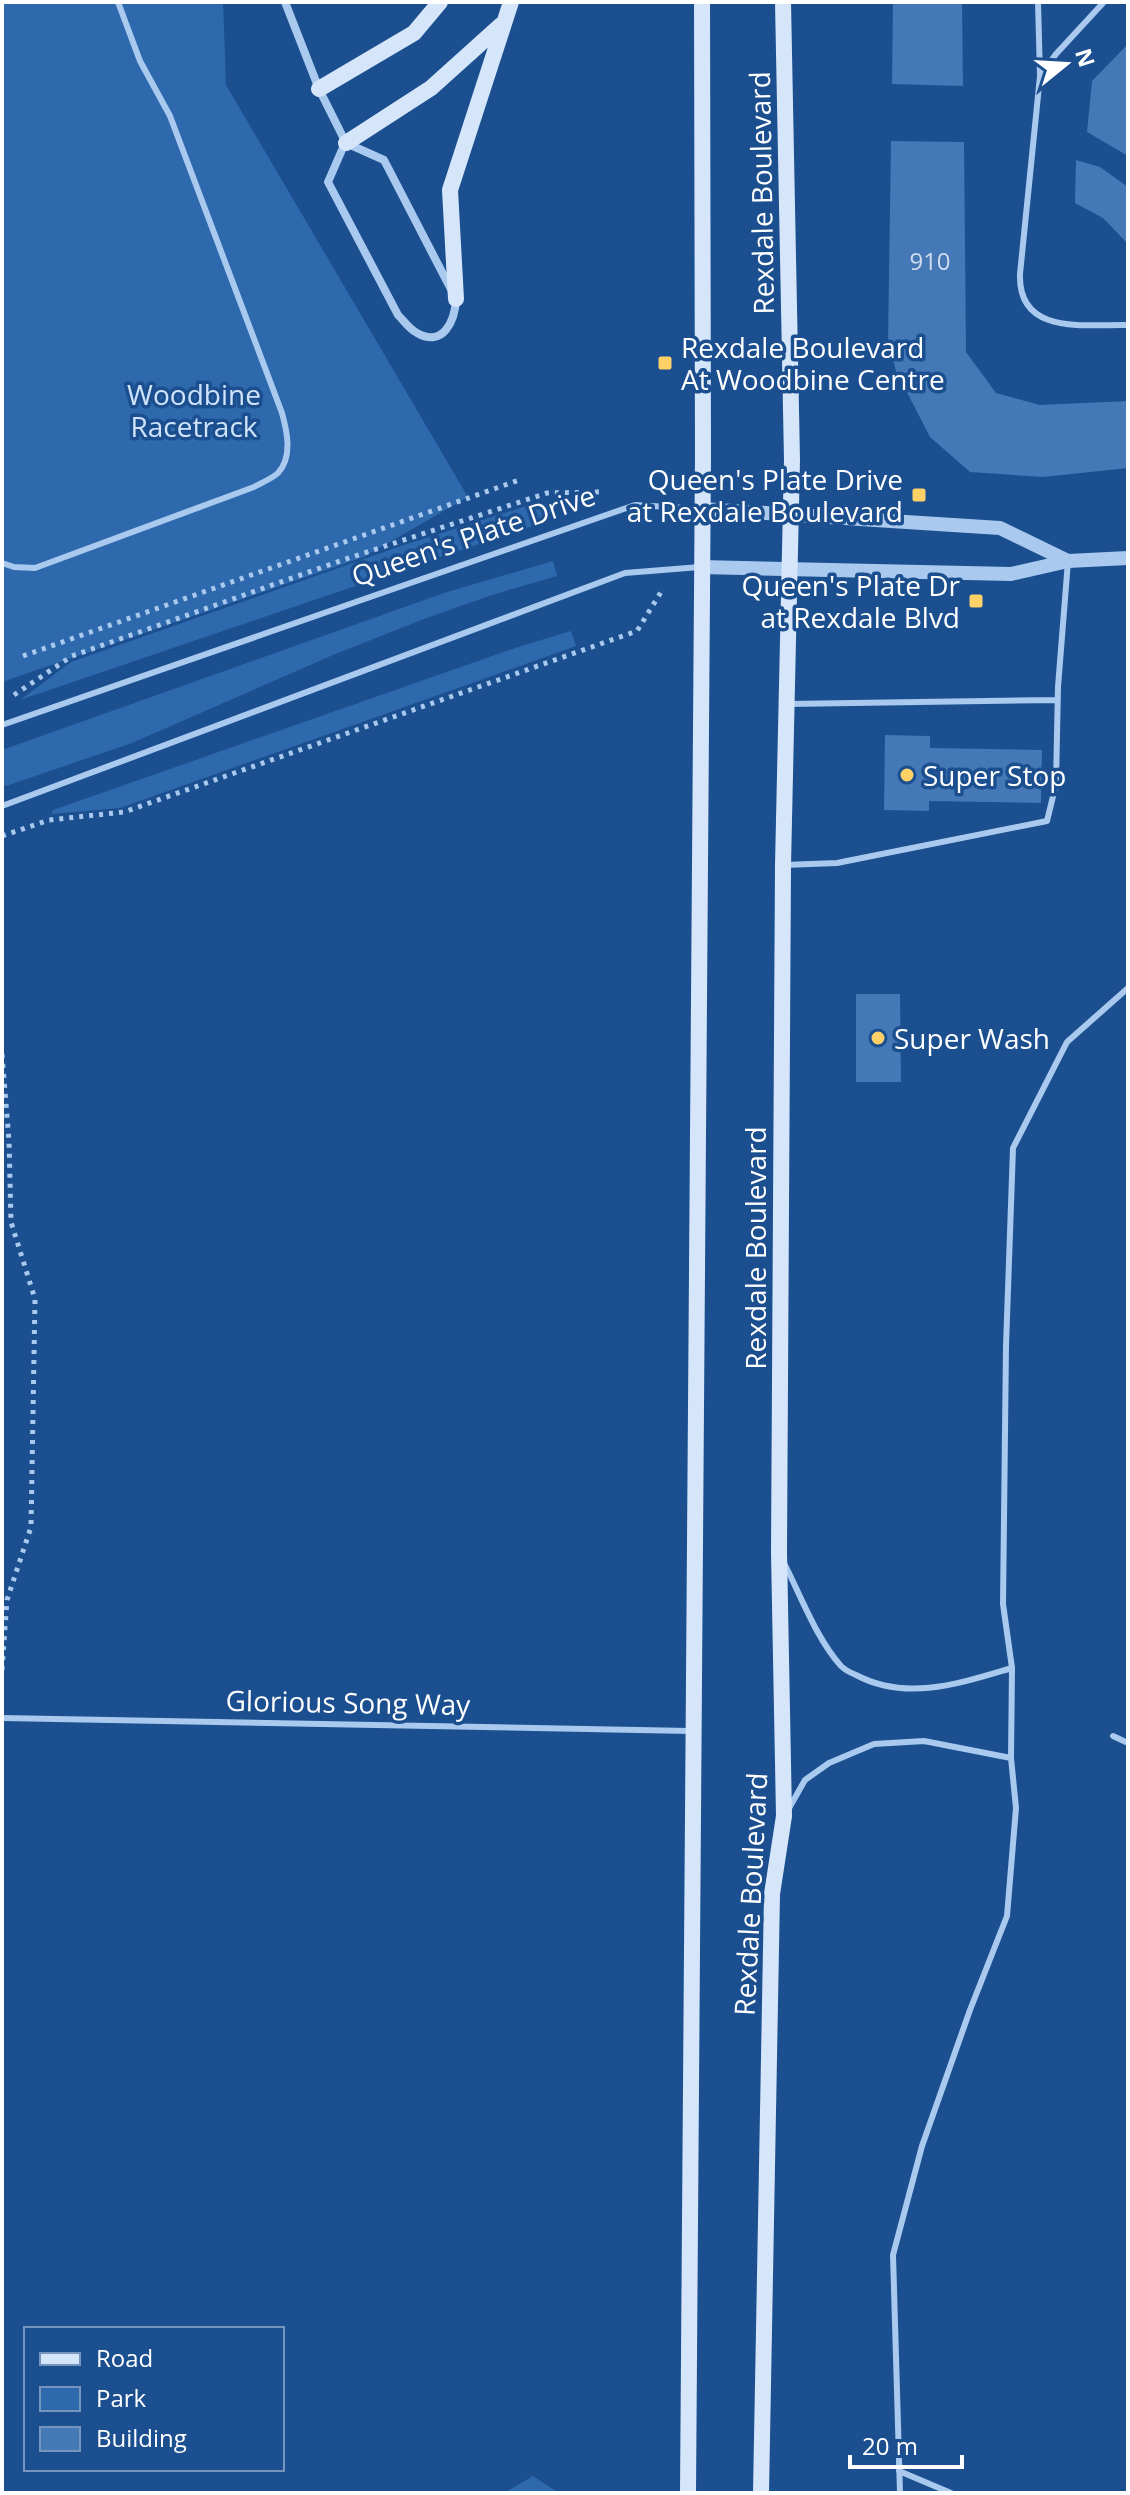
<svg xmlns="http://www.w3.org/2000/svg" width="1130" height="2495" font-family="'Open Sans',sans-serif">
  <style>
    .green { fill: #2e69ad }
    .building { fill: #4478b7 }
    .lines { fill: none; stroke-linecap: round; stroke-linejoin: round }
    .path { stroke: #a9c9ee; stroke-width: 5; stroke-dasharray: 4 6; stroke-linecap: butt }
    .service { stroke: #a9c9ee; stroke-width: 6 }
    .minor { stroke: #a9c9ee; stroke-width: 8 }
    .tertiary { stroke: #a9c9ee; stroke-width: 14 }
    .secondary { stroke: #d6e6fa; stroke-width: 16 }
    .poi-dot { fill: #ffd166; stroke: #1b4f8f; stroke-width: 3 }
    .labels { text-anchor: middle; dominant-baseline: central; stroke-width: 7; stroke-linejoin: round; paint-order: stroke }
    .number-label { font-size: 24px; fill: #d0dded }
    .street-label { font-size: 28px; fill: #fff; stroke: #1b4f8f }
    .poi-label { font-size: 28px; fill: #fff; stroke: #1b4f8f; text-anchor: start }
    .park-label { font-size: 28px; fill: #cfe3fa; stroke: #1b4f8f }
  </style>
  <rect width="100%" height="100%" fill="#1b4f8f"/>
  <path class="green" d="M2,2H223L226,85L468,497L364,557L2,682Z
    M539,502L544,522L20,700L71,662L398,547Z
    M553,561L557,576L492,595L424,619L333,655L132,743L6,786L2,784V750L444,593Z
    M571,631L576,646L120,808L52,814L53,810L518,647Z
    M533,2476L559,2493H504Z"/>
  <path class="building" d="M893,2H962L963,86L892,84Z
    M1128,44V156L1087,132L1092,81Z
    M891,141L964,142L966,352L996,393L1040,405L1128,401V468L1043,477L970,472L930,437L896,371L888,341Z
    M1076,160L1100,167L1128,187V244L1103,218L1075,203Z
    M885,735L930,736V748L1042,750L1041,803L929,801V811L884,810Z
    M856,994H900L901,1082H856Z"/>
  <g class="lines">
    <path class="path" d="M23,656L522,479
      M14,695L72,656L340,561L547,493L600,492
      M2,836L49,820L124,812L637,631L661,592
      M2,1054L9,1141L11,1222L35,1299L31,1527L7,1600L2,1670"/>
    <path class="service" d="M1038,2L1040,76L1020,274C1018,336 1085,324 1128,325
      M1040,76L1056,54L1104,2
      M2,563L14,567L35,568L254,487C261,483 273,478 278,473C293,457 287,431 282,413L170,116L140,61L118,2
      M787,704L1057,700
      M2,725L635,505L702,509
      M2,806L625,573L700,567
      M784,865L837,863L1047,821L1056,784L1058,687L1068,561
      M784,1563C801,1596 816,1638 841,1666C845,1670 851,1673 856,1675C907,1702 961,1683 1012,1668
      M2,1718L690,1731
      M1113,1736L1128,1743
      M788,1810L805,1780L829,1763L874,1744L924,1741L1011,1758
      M899,2471L951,2493
      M900,2493L893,2255L922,2146L970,2010L1007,1916L1016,1808L1011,1758L1012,1668L1003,1604L1006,1346L1013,1148L1067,1042L1128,988"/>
    <path class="minor" d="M285,2L319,89L346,143L384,160L456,299C455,321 443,348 417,333C409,329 404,321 398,315L328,182L345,143"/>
    <path class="tertiary" d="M702,509L1000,528L1068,561
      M701,567L1011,574L1068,561L1128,558"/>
    <path class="secondary" d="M319,89L414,33L440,2
      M346,143L431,88L501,25
      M456,299L450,190L511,2
      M688,2493L703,457L702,2
      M761,2493L772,1894L784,1816L779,1552L783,865L792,460L783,2"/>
  </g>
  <g class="poi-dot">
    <rect x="657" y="355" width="16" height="16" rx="4"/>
    <rect x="911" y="487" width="16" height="16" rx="4"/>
    <rect x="968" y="593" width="16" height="16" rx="4"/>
    <circle cx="907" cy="775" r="8"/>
    <circle cx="878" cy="1038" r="8"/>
  </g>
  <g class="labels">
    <g class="number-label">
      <text x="930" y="260">910</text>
    </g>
    <g class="street-label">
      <text transform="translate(761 193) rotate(-91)">Rexdale Boulevard</text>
      <text transform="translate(473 535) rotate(-19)">Queen's Plate Drive</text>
      <text transform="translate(755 1248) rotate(-90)">Rexdale Boulevard</text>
      <text transform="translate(348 1702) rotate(1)">Glorious Song Way</text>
      <text transform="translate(750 1894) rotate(-87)">Rexdale Boulevard</text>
    </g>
    <g class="poi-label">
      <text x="681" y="347">Rexdale Boulevard<tspan x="681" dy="32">At Woodbine Centre</tspan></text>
      <text x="903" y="479" text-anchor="end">Queen's Plate Drive<tspan x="903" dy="32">at Rexdale Boulevard</tspan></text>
      <text x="960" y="585" text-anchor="end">Queen's Plate Dr<tspan x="960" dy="32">at Rexdale Blvd</tspan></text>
      <text x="923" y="775">Super Stop</text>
      <text x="894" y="1038">Super Wash</text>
    </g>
    <g class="park-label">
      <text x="194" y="394">Woodbine<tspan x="194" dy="32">Racetrack</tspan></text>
    </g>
  </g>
  <rect width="1130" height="2495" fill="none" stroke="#ffffff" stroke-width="8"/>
  <rect x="24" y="2327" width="260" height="144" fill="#1b4f8f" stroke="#7695bc" stroke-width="2"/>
  <rect x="40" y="2353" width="40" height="12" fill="#d6e6fa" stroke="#7695bc" stroke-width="2"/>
  <text x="96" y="2367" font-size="24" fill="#ffffff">Road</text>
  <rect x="40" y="2387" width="40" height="24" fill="#2e69ad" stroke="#7695bc" stroke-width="2"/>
  <text x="96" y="2407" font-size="24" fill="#ffffff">Park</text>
  <rect x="40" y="2427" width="40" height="24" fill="#4478b7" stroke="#7695bc" stroke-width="2"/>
  <text x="96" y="2447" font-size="24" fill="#ffffff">Building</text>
  <g transform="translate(1066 64) rotate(72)" stroke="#1b4f8f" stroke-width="6" paint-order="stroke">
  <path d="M0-6L14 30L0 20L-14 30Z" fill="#ffffff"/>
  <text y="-12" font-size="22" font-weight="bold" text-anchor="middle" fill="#ffffff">N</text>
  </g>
  <path d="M850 2455v12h112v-12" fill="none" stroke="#ffffff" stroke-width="4"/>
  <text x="862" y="2455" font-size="24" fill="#ffffff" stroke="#1b4f8f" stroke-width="6" paint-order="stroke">20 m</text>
</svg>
